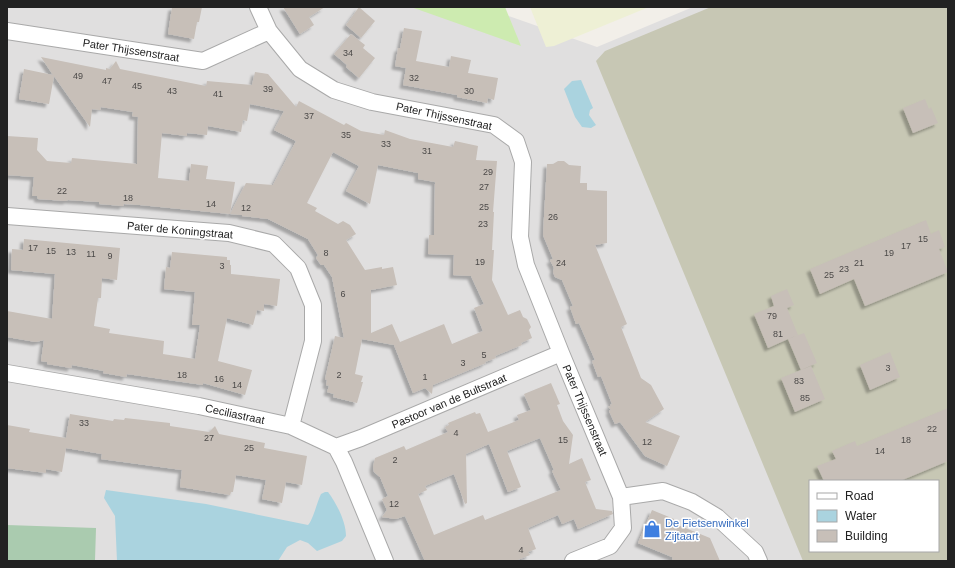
<svg xmlns="http://www.w3.org/2000/svg" width="955" height="568" font-family="Arial,sans-serif">
  <style>
    .residential { fill: #e0dfdf; fill-rule: evenodd }
    .construction { fill: #c7c7b4; fill-rule: evenodd }
    .farmland { fill: #eef0d5 }
    .grass { fill: #cdebb0 }
    .cemetery { fill: #aacbaf }
    .water { fill: #aad3df }
    .building { fill: #c7bfb8; fill-rule: evenodd; filter: url(#shadow) }
    .lines { fill: none; stroke-linecap: round; stroke-linejoin: round }
    .street-casing { stroke: #a9a9a9; stroke-width: 18 }
    .street { stroke: #fff; stroke-width: 16 }
    .labels { text-anchor: middle; dominant-baseline: central; stroke-width: 3; stroke-linejoin: round; paint-order: stroke }
    .number-label { font-size: 9px; fill: #4b4948 }
    .street-label { font-size: 11px; fill: #222; stroke: #fff }
    .shop-label { font-size: 11px; fill: #366cbe; stroke: #fff; text-anchor: start }
  </style>
  <defs>
    <filter id="shadow"><feDropShadow dx="-3.5" dy="3.5" stdDeviation="1" flood-color="#0004"/></filter>
  </defs>
  <rect width="100%" height="100%" fill="#f2efe9"/>
  <path class="residential" d="M7,7H483L597,47L693,7H948V561H7ZM810,481H938V551H810Z"/>
  <path class="construction" d="M711,7H948V561H803L596,61L605,51ZM810,481H938V551H810Z"/>
  <path class="farmland" d="M530,7H649L554,46L546,47Z"/>
  <path class="grass" d="M411,7H505L521,46Z"/>
  <path class="cemetery" d="M7,525L96,528L95,561H7Z"/>
  <path class="water" d="M581,80L593,108L590,110L589,115L596,125L591,128L582,127L575,117L564,89L572,81Z
    M106,490L206,504L308,525C313,520 317,502 321,494L325,492H328C337,504 346,522 346,536L342,541L317,551L308,543L300,540L287,547L278,561H117L115,516L104,498Z"/>
  <path class="building" d="M172,7H202L199,22H197L194,39L168,34Z
    M283,7H325L309,17L314,25L300,34Z
    M359,7L375,21L361,38L346,25Z
    M404,28L422,31L416,61L449,67L451,56L471,60L468,73L498,78L494,100L488,98L487,103L457,97V95L403,85L406,68L395,66L398,48H400Z
    M351,34L365,45L363,48L375,58L359,78L346,67L347,65L334,54Z
    M41,57L106,70V68L110,69L116,61L120,69L206,86L207,81L252,85L255,72L268,74L296,107L299,101L344,125L346,123L361,131L384,135L385,130L410,139L453,147L455,141L478,146L476,160L497,161L493,212H494L492,250H494L492,280L508,315L520,310L523,317L527,319L531,327L529,330L532,338L521,343L522,345L495,356L496,358L485,362L486,363L433,385L432,394L425,388L413,393L394,345L362,339L355,374L363,376L361,382H363L357,403L333,397L334,394L327,392L329,386L326,385L327,380L325,379L335,336L344,338L332,277L324,265H321L316,258L318,255L308,239L268,219L242,216V215L230,214L246,183L273,185L296,141L274,130L284,111L250,104L247,121L243,120L241,132L208,126L207,135L187,133V136L162,133L158,178L189,181L191,164L208,166L206,179L235,182L230,214L140,205L124,204L123,206L99,204V202L68,200L66,201L38,199L37,196H32L34,177L7,175V136L38,138L37,150L47,161L71,163L72,158L137,164L138,117L132,116L133,112L101,107L100,110L92,109L90,127L54,76L49,104L19,99L24,69L53,75ZM333,152L359,166L346,191L370,204L378,165L418,173V179L435,182L434,235H429L428,254L454,255L453,275L471,276L484,304L474,308L483,331L452,344L444,324L400,342L392,324L371,333V290L397,285L393,267L382,269V267L365,270L346,240L356,234L350,225L343,221L338,224L315,211L317,208L307,203Z
    M925,99L929,109L931,107L938,123L913,133L903,108Z
    M558,161H564L569,165L581,166L580,183H587V190L607,191V243L595,245L627,324L621,327L641,378L651,385L664,409L645,422L680,436L667,466L645,456L620,422L615,424L609,411L611,410L608,406L611,407L610,405L612,404L601,376L598,377L592,361L595,360L579,323L576,324L570,307L573,306L562,280L555,277L553,272L554,268L550,260L553,259L543,235L547,164H553Z
    M926,220L931,234L939,230L945,247L939,249L948,272L865,306L854,279L820,294L810,269Z
    M24,239L120,248L117,280L102,278L101,298H98L94,326L110,329L109,333L164,341L163,354L195,359L200,325H192L195,292L164,289L166,267L170,268L172,252L227,257V260H230V265H231V274L280,279L277,306L264,304V311L257,310L253,325L227,318L218,361L252,370L245,395L203,383V385L127,374L126,377L103,373L104,371L72,365L71,368L47,364V362L41,361L44,340L36,342L7,337V311L52,319L55,274L11,270L12,249L23,250Z
    M787,289L794,305L787,308L798,335L788,339L804,333L817,363L801,370L788,339L768,348L754,314L774,306L771,296Z
    M890,352L900,377L870,390L860,365Z
    M811,366L825,399L795,412L781,378Z
    M551,383L560,404L557,405L563,421L573,435L569,464L582,458L591,480L585,482L596,509L612,511L613,514L578,529L574,519L562,524L558,515L528,528L536,549L528,552L530,555L515,561H425L405,516L396,519L382,517L387,510L382,499L388,496L380,477L374,472L373,467L375,458L404,446L406,450L448,432L445,427L449,425L448,423L475,412L476,414L480,413L488,432L519,420L517,415L531,410L524,394ZM540,438L554,470L552,471L561,490L485,520L483,515L434,535L418,494L427,490L425,486L454,474L465,504L467,503L466,454L489,444L508,492L521,487L507,451Z
    M948,408V461L900,481H824L817,466L836,459L832,451L855,441L857,446Z
    M70,414L113,421L114,419L124,420L125,418L170,423V426L209,432L215,426L219,434L265,443L264,448L307,456L302,485L286,482L282,503L262,499L266,480L236,475L233,492H231L230,495L180,487L182,470L101,459L102,454L66,448L62,472L46,469V473L7,468V425L30,429L29,432L66,438Z
    M652,510L674,519L673,523L710,538L720,561H673L672,557L638,543Z"/>
  <g class="lines">
    <g class="street-casing">
      <path id="street" d="M258,7L269,31L300,69L334,90L372,102L494,125L516,141L523,162L520,237L526,265L561,353L621,497L623,528L610,546L573,561
        M7,31L203,61L269,31
        M7,216L229,233L274,244L298,268L313,305V341L291,426
        M7,373L199,406L291,426L336,447L344,462L385,561
        M336,447L361,438L561,353
        M621,497L663,491L692,502L717,517L755,552L759,561"/>
    </g>
    <use href="#street" class="street"/>
  </g>
  <defs>
    <g id="shop-bare" transform="scale(1.38)"><path d="M-5-2.5h2.3a2.7 3.5 0 0 1 5.4 0H5L5.5 6h-11ZM-1.5-2.5h3a1.5 2.3 0 0 0-3 0Z" fill="#3f7fe0" stroke="#fff" stroke-width="2.5" paint-order="stroke"/></g>
  </defs>
  <g fill-rule="evenodd">
    <use href="#shop-bare" x="652" y="529"/>
  </g>
  <g class="labels">
    <g class="number-label">
      <text x="348" y="53">34</text>
      <text x="78" y="76">49</text>
      <text x="414" y="78">32</text>
      <text x="107" y="81">47</text>
      <text x="137" y="86">45</text>
      <text x="268" y="89">39</text>
      <text x="172" y="91">43</text>
      <text x="469" y="91">30</text>
      <text x="218" y="94">41</text>
      <text x="309" y="116">37</text>
      <text x="346" y="135">35</text>
      <text x="386" y="144">33</text>
      <text x="427" y="151">31</text>
      <text x="488" y="172">29</text>
      <text x="484" y="187">27</text>
      <text x="62" y="191">22</text>
      <text x="128" y="198">18</text>
      <text x="211" y="204">14</text>
      <text x="484" y="207">25</text>
      <text x="246" y="208">12</text>
      <text x="553" y="217">26</text>
      <text x="483" y="224">23</text>
      <text x="923" y="239">15</text>
      <text x="906" y="246">17</text>
      <text x="33" y="248">17</text>
      <text x="51" y="251">15</text>
      <text x="71" y="252">13</text>
      <text x="326" y="253">8</text>
      <text x="889" y="253">19</text>
      <text x="91" y="254">11</text>
      <text x="110" y="256">9</text>
      <text x="480" y="262">19</text>
      <text x="561" y="263">24</text>
      <text x="859" y="263">21</text>
      <text x="222" y="266">3</text>
      <text x="844" y="269">23</text>
      <text x="829" y="275">25</text>
      <text x="343" y="294">6</text>
      <text x="772" y="316">79</text>
      <text x="778" y="334">81</text>
      <text x="484" y="355">5</text>
      <text x="463" y="363">3</text>
      <text x="888" y="368">3</text>
      <text x="182" y="375">18</text>
      <text x="339" y="375">2</text>
      <text x="425" y="377">1</text>
      <text x="219" y="379">16</text>
      <text x="799" y="381">83</text>
      <text x="237" y="385">14</text>
      <text x="805" y="398">85</text>
      <text x="84" y="423">33</text>
      <text x="932" y="429">22</text>
      <text x="456" y="433">4</text>
      <text x="209" y="438">27</text>
      <text x="563" y="440">15</text>
      <text x="906" y="440">18</text>
      <text x="647" y="442">12</text>
      <text x="249" y="448">25</text>
      <text x="880" y="451">14</text>
      <text x="395" y="460">2</text>
      <text x="394" y="504">12</text>
      <text x="521" y="550">4</text>
    </g>
    <g class="street-label">
      <text transform="translate(131 50) rotate(9)">Pater Thijssenstraat</text>
      <text transform="translate(444 116) rotate(12)">Pater Thijssenstraat</text>
      <text transform="translate(180 230) rotate(5)">Pater de Koningstraat</text>
      <text transform="translate(449 401) rotate(-23)">Pastoor van de Bultstraat</text>
      <text transform="translate(585 410) rotate(67)">Pater Thijssenstraat</text>
      <text transform="translate(235 414) rotate(12)">Ceciliastraat</text>
    </g>
    <g class="shop-label">
      <text x="665" y="523">De Fietsenwinkel<tspan x="665" dy="13">Zijtaart</tspan></text>
    </g>
  </g>
  <rect width="955" height="568" fill="none" stroke="#222222" stroke-width="16"/>
  <rect x="809" y="480" width="130" height="72" fill="#ffffff" stroke="#a7a7a7"/>
  <rect x="817" y="493" width="20" height="6" fill="#ffffff" stroke="#a7a7a7"/>
  <text x="845" y="500" font-size="12" fill="#222222">Road</text>
  <rect x="817" y="510" width="20" height="12" fill="#aad3df" stroke="#a7a7a7"/>
  <text x="845" y="520" font-size="12" fill="#222222">Water</text>
  <rect x="817" y="530" width="20" height="12" fill="#c7bfb8" stroke="#a7a7a7"/>
  <text x="845" y="540" font-size="12" fill="#222222">Building</text>
</svg>
